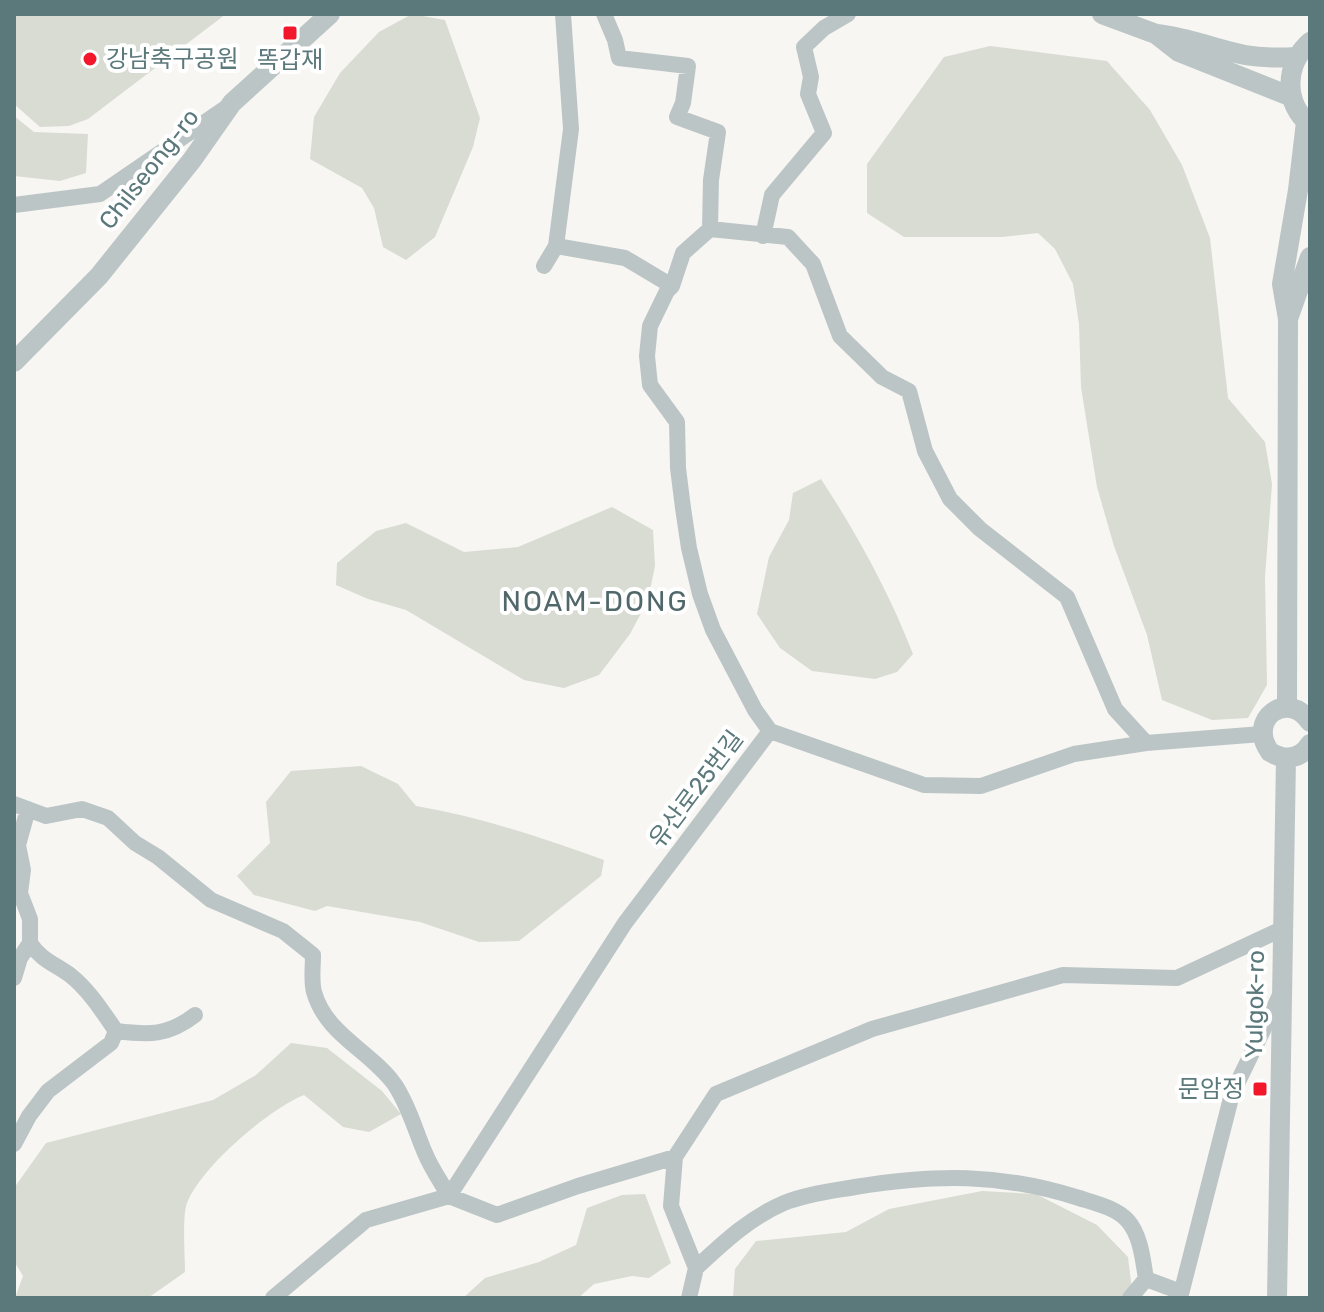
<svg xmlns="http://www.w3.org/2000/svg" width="1324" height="1312" font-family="Rubik,'Noto Sans KR',sans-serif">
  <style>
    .green { fill: #d9dcd2 }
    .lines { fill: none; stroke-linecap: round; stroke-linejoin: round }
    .minor { stroke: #bcc5c6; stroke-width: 16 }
    .tertiary { stroke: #bcc5c6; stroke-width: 20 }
    .poi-dot { fill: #f3172b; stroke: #fff; stroke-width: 3 }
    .labels { text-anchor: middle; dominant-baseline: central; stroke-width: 8; stroke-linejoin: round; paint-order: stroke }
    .poi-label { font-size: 24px; fill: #5b787b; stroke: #fff; text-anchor: start }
    .street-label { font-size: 24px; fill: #5b787b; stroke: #fff }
    .quarter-label { font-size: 28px; letter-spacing: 2px; fill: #51686b; stroke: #fff }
  </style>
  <rect width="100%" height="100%" fill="#f7f6f3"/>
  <path class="green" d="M14,14H226L88,119L69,126L40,127L14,104Z
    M412,14L445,20L480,118L473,147L435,237L406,260L383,247L374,208L362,188L310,159L314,117L340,73L379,32Z
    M990,46L1107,61L1150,110L1182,165L1210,238L1228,398L1265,442L1272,484L1265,577L1267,685L1248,718L1212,720L1162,700L1147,635L1114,546L1097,487L1081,387L1079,324L1073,284L1055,249L1038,233L1002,237H904L867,213V164L944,57Z
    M14,116L34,132L88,134L86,173L60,181L14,176Z
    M821,479C857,534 889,592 913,654L897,672L875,679L812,671L780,648L757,614L769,557L789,520L793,493Z
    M612,507L653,530L655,566L648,600L630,634L599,675L564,688L524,680L406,610L368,599L336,585L337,563L376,531L406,523L464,552L518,547Z
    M361,766L398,784L416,806C481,817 543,838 604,860L601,876L519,941L479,942L420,922L327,906L315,911L254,895L237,876L270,843L266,802L291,771Z
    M291,1043L327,1048L382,1091L401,1114L369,1132L343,1127L304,1095C269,1109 201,1167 187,1203C182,1216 185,1256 185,1272L148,1298H15L23,1276L14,1261V1188L46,1143L213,1100L256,1075Z
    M982,1191L1036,1194L1097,1225L1128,1257L1133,1298H733L735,1269L756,1241L846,1232L889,1209Z
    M645,1194L671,1263L649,1278L632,1276L594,1284L578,1298H463L485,1278L539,1262L576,1245L587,1208L622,1195Z"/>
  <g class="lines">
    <path class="minor" d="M604,14L615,40L619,58L688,66L683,103L677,117L718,132L711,180L710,229
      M14,205L100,194L224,109
      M763,236L772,195L824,133L808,94L811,77L804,47L824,28L848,14
      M556,246L625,258L672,286
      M544,266L556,246L571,129L563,14
      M770,731L755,710L713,630L700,594L689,548L683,508L678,468L677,422L650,385L647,356L650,326L667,291L672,286L683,253L710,229L788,237L813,264L840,336L882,377L909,391L925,451L950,499L980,529L1067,597L1115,709L1146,743
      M770,731L924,785L981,786L1074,754L1146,743L1262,734
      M14,804L46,816L82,809L108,818L135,843L158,857L211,900L283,931L313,955C313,967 311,981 314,992C326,1035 371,1051 395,1085C409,1106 415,1130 425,1153C431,1168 441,1182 449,1196L625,923L770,731
      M14,978L20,958L30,943V919L20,893L23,870L18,845L28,809
      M116,1031C149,1035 168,1036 195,1015
      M14,1144L29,1116L48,1091L111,1043L116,1031C102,1011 89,990 70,975C55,964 41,960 30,943
      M696,1268C723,1243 749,1218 784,1203C806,1194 832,1191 855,1187C936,1174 1000,1173 1079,1198C1095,1203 1117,1208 1128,1221C1141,1236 1143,1261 1146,1279L1181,1292
      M273,1298L366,1220L449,1196L497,1215L578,1186L675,1157
      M689,1298L696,1268L671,1206L675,1157L716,1094L872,1029L1063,975L1177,978L1282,929
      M1130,1298L1146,1279
      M1180,1298L1232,1094L1281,993"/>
    <path class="tertiary" d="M1102,14L1156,34
      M1310,42C1285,64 1283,102 1310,125
      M1292,97L1179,52L1156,34C1188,37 1214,49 1245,55C1262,58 1279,58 1296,57
      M1306,122L1298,190L1282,284L1288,319L1310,257
      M14,362L99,276L192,160L232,103L330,14
      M1287,707L1288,319
      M1310,722C1288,689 1246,719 1270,752C1285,761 1300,760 1310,744
      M1277,1298L1286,758"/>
  </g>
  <g class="poi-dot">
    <rect x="282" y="25" width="16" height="16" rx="4"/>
    <circle cx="90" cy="59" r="8"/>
    <rect x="1252" y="1081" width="16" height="16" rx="4"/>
  </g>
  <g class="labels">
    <g class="poi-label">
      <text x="106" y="59">강남축구공원</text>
      <text x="290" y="60" text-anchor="middle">똑갑재</text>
      <text x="1244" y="1089" text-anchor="end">문암정</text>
    </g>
    <g class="street-label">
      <text transform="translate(149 169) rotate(-52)">Chilseong-ro</text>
      <text transform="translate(696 789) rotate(-53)">유산로25번길</text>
      <text transform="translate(1255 1004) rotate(-89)">Yulgok-ro</text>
    </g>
    <g class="quarter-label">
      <text x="595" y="601">NOAM-DONG</text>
    </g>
  </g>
  <rect width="1324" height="1312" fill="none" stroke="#5b787b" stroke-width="32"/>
</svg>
